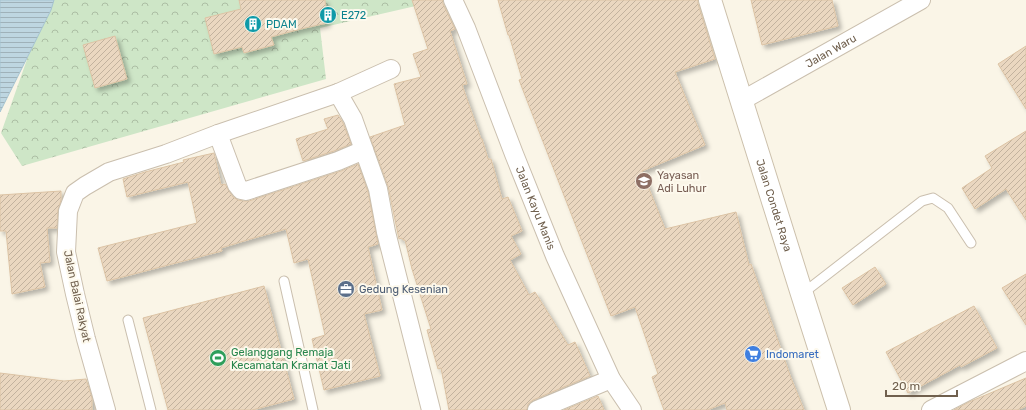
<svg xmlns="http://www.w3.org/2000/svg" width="1026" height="410" font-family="Rubik,sans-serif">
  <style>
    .forest { fill: url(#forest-crowns) }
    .water { fill: url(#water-rules); stroke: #a5c3d1 }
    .building { fill: url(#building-hatch); stroke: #dcc3a4; filter: url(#shadow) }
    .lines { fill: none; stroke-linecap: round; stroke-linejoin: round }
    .lane-casing { stroke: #cabfae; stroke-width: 11 }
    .street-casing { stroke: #cabfae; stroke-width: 20 }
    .secondary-casing { stroke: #ccc0ac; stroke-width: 24 }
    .lane { stroke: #fff; stroke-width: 9 }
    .street { stroke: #fff; stroke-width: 18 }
    .secondary { stroke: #fff; stroke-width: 22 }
    .labels { text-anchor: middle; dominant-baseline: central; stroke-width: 4; stroke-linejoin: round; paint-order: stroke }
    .culture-label { font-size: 11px; fill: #0d838f; stroke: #fdf9ed; text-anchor: start }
    .street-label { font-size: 11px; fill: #70604e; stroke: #fdf9ed }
    .education-label { font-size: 11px; fill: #785e54; stroke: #fdf9ed; text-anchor: start }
    .service-label { font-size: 11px; fill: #4e5e75; stroke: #fdf9ed; text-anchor: start }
    .leisure-label { font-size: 11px; fill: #27864d; stroke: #fdf9ed; text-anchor: start }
    .shop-label { font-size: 11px; fill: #366cbe; stroke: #fdf9ed; text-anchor: start }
  </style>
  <defs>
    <pattern id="forest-crowns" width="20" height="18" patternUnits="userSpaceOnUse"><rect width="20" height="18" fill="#cee6c7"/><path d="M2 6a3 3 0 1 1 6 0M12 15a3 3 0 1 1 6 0" fill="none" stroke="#acbea4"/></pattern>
    <pattern id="water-rules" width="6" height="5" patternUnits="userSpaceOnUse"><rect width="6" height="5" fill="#bed6e1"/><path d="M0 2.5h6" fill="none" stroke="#9fb1b9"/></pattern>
    <pattern id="building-hatch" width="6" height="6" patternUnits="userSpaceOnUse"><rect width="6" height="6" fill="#ead7c0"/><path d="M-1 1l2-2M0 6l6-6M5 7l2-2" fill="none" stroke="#c2b29e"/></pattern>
    <filter id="shadow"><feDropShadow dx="3.5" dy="3.5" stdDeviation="2" flood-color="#0004"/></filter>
  </defs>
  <rect width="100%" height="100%" fill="#faf5e7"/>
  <path class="forest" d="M48,0H417L420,5L320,28L326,79L22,166L1,133Z"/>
  <path class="water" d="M0,0H54L51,10L0,112Z"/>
  <path class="building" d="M239,0H325L327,23L301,29L271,37L274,45L244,53L242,47L214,54L205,18L241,9Z
    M412,0H443V4L455,29L450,31L467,84L462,85L481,139H482L488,159H491L502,199L508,197L522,231L511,236L521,254L510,260L529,295L535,292L568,345L575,342L590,376L533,400L528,404L527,410H449L441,368L438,369L427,330L431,329L412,269L405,240H403L402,238L399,239L388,186L370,137L405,125L394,84L421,77L413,54L428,49Z
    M498,0H698V4L715,59L675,72L705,145L642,171L665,229L736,212L749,265L751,264L791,378L804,410H727L725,403L707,410H664L652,377L658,374L635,307L611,316L519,80L522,79L509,35H508Z
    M751,0H832L838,26L762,45Z
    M115,36L127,79L95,88L83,45Z
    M1026,46V109L998,64Z
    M338,115L343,123L351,144L334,151L303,161L296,139L328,129L324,119Z
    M1026,131V220L1006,189L975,209L962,188L992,168L985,156Z
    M214,153L221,185L225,184L229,191L233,197L238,200L244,201H249L341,171L358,164L368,192L378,244L368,247L382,310L364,314L380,376L324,390L312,339L325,335L308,259L294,263L286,229L254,238L221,248L222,251L107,281L98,248L197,223L188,182L127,197L123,179L145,172L184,162L183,160Z
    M61,191V200L58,210L57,228H47L50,262L40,263L45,287L12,294L6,231H0V195Z
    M875,267L886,284L853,305L842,288Z
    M1026,274V325L1002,288Z
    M264,286L294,399L252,410H168L143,318Z
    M974,306L997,348L961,367L960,365L908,393L886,352Z
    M0,373L64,381L86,379L92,398V410H0Z
    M1026,378V406L1017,410H954L969,402Z
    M598,396L604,410H564Z"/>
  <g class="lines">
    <g class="lane-casing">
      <path id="lane" d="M284,281L313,410
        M802,294L922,201L933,198L948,208L971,243
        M128,320L151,410"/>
    </g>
    <g class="street-casing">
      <g id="street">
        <path id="s1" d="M453,0L466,28L514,154L555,256L611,379L632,410"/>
        <path d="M338,93L353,119L364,150"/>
        <path id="s2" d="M741,101L921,0"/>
        <path d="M218,134L237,185L241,190L246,191L338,161L364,150L378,189L386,232L431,410"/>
        <path d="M106,410L86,339L75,294L66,252L68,211L75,193L85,186L109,172L166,154L218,134L338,93L391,69"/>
        <path d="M537,410L611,379"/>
        <path d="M931,410L1026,361"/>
      </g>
    </g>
    <g class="secondary-casing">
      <g id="secondary">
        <path id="s3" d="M710,0L802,294L839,410"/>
      </g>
    </g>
    <use href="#lane" class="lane"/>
    <use href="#street" class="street"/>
    <use href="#secondary" class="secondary"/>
  </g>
  <defs>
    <g id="building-disc" transform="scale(0.9)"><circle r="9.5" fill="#0f9aa8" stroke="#fdf9ed"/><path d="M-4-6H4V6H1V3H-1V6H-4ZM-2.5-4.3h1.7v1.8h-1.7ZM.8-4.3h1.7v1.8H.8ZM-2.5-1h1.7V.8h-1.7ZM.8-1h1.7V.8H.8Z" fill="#fff"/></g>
    <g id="school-disc" transform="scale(0.9)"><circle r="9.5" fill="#8d6e63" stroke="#fdf9ed"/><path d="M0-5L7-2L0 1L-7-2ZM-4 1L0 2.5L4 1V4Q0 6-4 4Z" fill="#fff"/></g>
    <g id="office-disc" transform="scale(0.9)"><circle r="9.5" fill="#5c6f8a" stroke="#fdf9ed"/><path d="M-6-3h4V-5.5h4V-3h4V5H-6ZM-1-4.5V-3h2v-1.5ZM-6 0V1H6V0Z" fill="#fff"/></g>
    <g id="supermarket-disc" transform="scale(0.9)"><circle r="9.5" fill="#3f7fe0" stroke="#fdf9ed"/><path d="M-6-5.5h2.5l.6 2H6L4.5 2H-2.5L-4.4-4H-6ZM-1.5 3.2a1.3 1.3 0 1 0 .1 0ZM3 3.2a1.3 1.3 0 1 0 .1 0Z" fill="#fff"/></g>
    <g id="stadium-disc" transform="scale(0.9)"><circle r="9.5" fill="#2e9e5b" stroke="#fdf9ed"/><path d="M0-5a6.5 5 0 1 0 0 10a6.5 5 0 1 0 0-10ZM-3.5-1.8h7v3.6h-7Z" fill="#fff"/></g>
  </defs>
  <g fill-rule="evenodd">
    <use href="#building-disc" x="328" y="15"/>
    <use href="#building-disc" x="253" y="24"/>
    <use href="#school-disc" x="644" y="181"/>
    <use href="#office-disc" x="346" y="289"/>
    <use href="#supermarket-disc" x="753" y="354"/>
    <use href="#stadium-disc" x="218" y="358"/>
  </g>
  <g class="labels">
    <g class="culture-label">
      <text x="341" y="15">E272</text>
      <text x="266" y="24">PDAM</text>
    </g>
    <g class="street-label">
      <text stroke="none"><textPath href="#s2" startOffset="103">Jalan Waru</textPath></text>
      <text stroke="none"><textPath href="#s3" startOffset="215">Jalan Condet Raya</textPath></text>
      <text stroke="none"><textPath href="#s1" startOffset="224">Jalan Kayu Manis</textPath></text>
      <text transform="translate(77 296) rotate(78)">Jalan Balai Rakyat</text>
    </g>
    <g class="education-label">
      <text x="657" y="175">Yayasan<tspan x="657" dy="13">Adi Luhur</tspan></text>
    </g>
    <g class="service-label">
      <text x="359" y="289">Gedung Kesenian</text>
    </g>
    <g class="leisure-label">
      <text x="231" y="352">Gelanggang Remaja<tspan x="231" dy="13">Kecamatan Kramat Jati</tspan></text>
    </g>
    <g class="shop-label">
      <text x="766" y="354">Indomaret</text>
    </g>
  </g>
  <path d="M886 390v6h71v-6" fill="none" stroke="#70604e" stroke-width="2"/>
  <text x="892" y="390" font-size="12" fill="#70604e" stroke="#fdf9ed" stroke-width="3" paint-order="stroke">20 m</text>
</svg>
